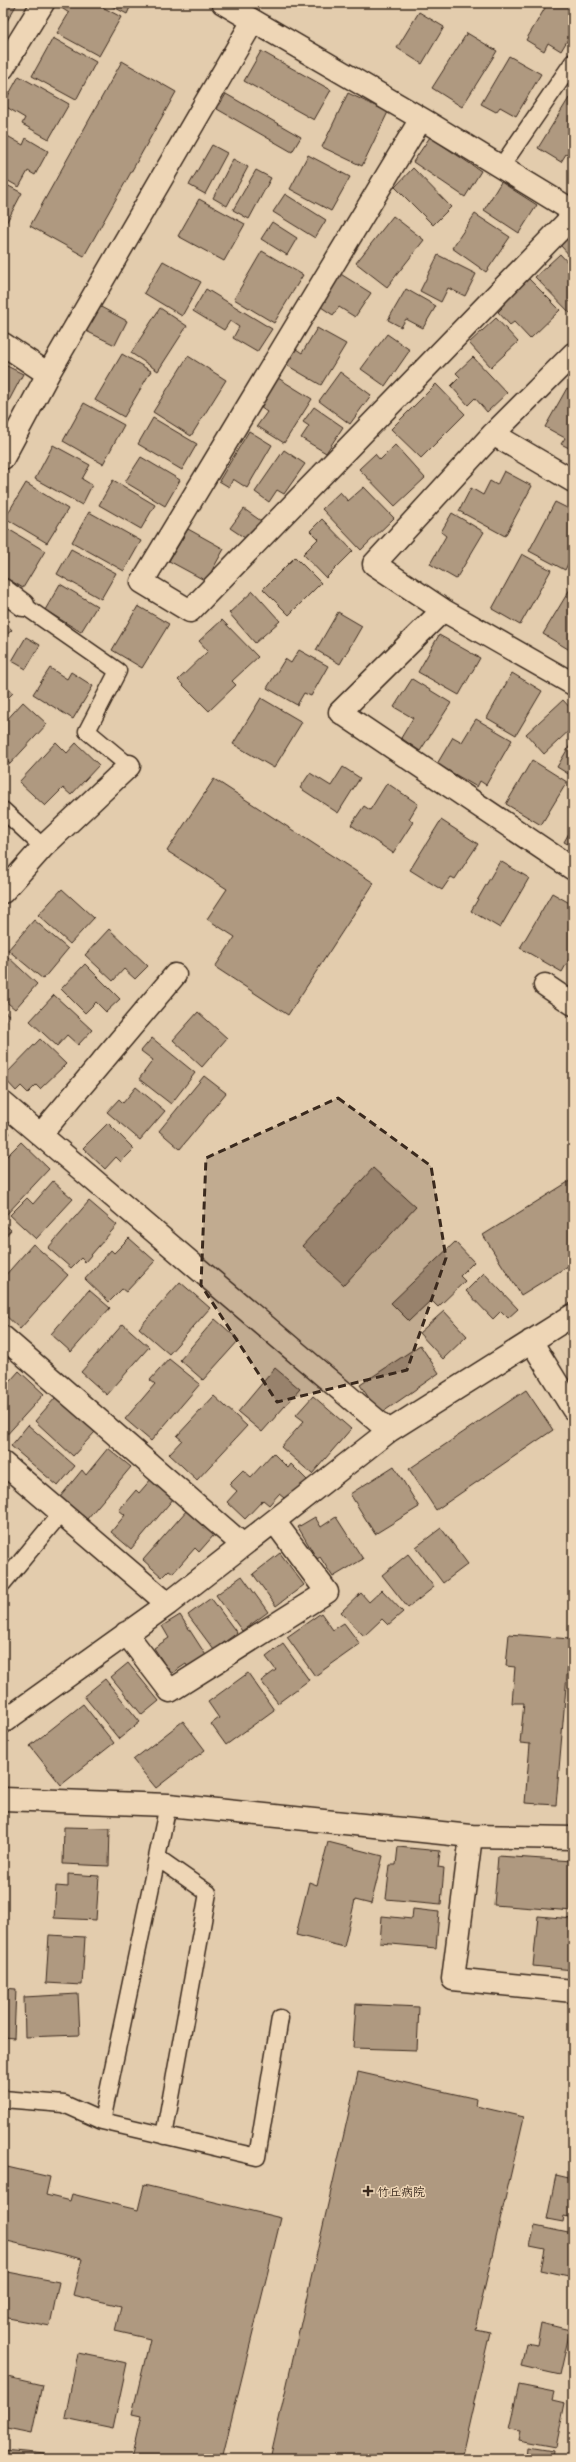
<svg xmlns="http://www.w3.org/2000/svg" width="576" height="2462" font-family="'Playpen Sans','Klee One',sans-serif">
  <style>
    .building { fill: #af9980; stroke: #3b2a1e }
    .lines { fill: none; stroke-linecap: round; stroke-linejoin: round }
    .lane-casing { stroke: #3b2a1e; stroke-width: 19 }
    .street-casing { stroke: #3b2a1e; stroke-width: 25 }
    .lane { stroke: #eed6b6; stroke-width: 16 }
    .street { stroke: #eed6b6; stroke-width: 22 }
    .marked { fill: #3b2a1e; fill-opacity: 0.2; stroke: #3b2a1e; stroke-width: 3; stroke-dasharray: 8 5; stroke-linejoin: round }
    .poi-dot { fill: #3b2a1e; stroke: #eed6b6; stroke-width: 1.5 }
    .labels { text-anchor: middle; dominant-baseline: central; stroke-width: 3; stroke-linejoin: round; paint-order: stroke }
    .poi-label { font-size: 12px; font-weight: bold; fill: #3b2a1e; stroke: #eed6b6; text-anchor: start }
  </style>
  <rect width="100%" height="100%" fill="#e3ccad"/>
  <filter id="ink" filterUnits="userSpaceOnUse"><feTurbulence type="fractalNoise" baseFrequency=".025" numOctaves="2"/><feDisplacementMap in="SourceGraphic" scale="8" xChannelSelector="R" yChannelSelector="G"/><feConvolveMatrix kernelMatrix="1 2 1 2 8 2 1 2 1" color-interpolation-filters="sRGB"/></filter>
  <g filter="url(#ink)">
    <path class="building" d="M3,3L17,4L3,28Z
      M54,3H95L121,17L99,56L57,33L69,13Z
      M106,3H132L127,14Z
      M548,3H573V31L561,51L548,43L544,51L526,40Z
      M419,12L444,27L422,64L397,48Z
      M467,33L497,51L462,107L432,88Z
      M53,38L96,62L76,100L32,76Z
      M261,51L331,90L314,120L244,81Z
      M509,56L541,74L516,116L500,107L496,112L481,104Z
      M122,61L176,92L84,256L30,226Z
      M19,76L69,104L49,139L22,124L25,118L3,105Z
      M348,93L388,112L362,166L322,147Z
      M226,94L301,137L292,152L217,109Z
      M569,98L573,100V159L566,154L561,162L538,148Z
      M4,134L23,145L26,138L48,151L35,175L28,171L19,187L3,178Z
      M430,137L481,171L465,197L413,162Z
      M212,145L227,153L205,194L189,185Z
      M308,155L350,177L331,211L290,189Z
      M233,159L248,167L227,206L213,198Z
      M413,168L451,207L433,225L395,187Z
      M256,170L271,178L249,219L233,210Z
      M501,182L537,205L519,233L484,210Z
      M3,183L22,193L3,229Z
      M285,194L326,220L315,238L273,212Z
      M199,199L245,224L224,261L178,236Z
      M475,214L510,237L486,272L452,248Z
      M393,216L424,240L387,287L356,263Z
      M272,222L297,238L287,255L261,239Z
      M573,234V259L560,245Z
      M262,251L303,275L274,323L234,299Z
      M560,254L573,268V316L535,277Z
      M438,255L476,274L465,296L448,288L441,302L420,291Z
      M163,261L201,282L182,316L144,293Z
      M339,273L371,293L355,317L339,307L333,315L318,305Z
      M527,277L560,310L530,339L514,322L510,325L498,312L502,308L499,305Z
      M206,289L272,329L257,352L233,338L239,327L230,321L224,330L193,311Z
      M406,289L436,306L423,328L406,319L401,327L388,320Z
      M99,306L127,321L115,345L86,331Z
      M160,308L187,326L158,371L131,353Z
      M496,318L518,342L491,367L469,343Z
      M317,328L346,344L321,385L283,363L293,347L302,353Z
      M387,334L410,350L385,386L361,369Z
      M122,354L151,371L124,417L95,400Z
      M188,356L226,380L191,436L153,412Z
      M473,357L507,393L487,412L475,398L468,405L451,386L460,377L456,373Z
      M3,364L23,374L3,412Z
      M340,372L371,395L350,424L319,401Z
      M278,378L312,399L284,443L257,426L267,412L260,407Z
      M436,384L465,414L421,458L391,429Z
      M567,388L573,392V450L561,444L565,438L545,427Z
      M84,403L124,425L103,464L63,441Z
      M314,407L343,427L326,453L301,438L309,426L303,422Z
      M153,418L197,444L182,470L138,444Z
      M249,431L272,445L247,488L233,479L229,487L219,481Z
      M53,445L90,465L82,479L92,485L82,505L35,479Z
      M395,445L425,478L395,506L359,469L375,454L380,460Z
      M284,450L305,464L284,494L277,490L269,502L255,492Z
      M141,457L180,480L165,506L125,482Z
      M504,471L532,486L505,536L459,511L471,488L483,495L490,481L497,485Z
      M113,480L155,505L141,529L99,505Z
      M26,483L68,509L47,543L5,518Z
      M364,487L394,518L361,550L322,509L340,492L348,501Z
      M555,502L573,511V554L565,570L529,551Z
      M244,509L261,521L248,540L230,528Z
      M89,512L141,541L124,571L72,542Z
      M452,513L484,532L456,579L430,564L446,536L441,532Z
      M322,519L353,551L326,578L303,554L318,539L310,531Z
      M3,526L45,551L23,588L3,576Z
      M188,529L224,549L206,581L169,561Z
      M71,549L116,573L101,599L57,574Z
      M522,554L551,570L520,625L492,609Z
      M295,557L321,583L289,615L263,589Z
      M60,584L97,606L81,632L45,610Z
      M573,584V652L543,634Z
      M253,591L280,621L255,643L229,613Z
      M138,606L169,624L142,668L112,650Z
      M338,612L362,626L340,664L316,650Z
      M3,620L12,630L3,638Z
      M222,620L258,657L232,681L236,685L209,711L178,680L208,651L199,641Z
      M439,635L480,658L459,695L418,672Z
      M26,637L40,645L26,669L12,661Z
      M299,650L328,666L311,696L304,693L297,705L267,688L285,659L291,663Z
      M50,668L67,679L71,672L93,686L73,719L33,694Z
      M512,673L542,691L516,735L487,718Z
      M412,679L451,703L420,751L401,738L413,718L394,707Z
      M3,684L13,693L3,703Z
      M261,698L302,722L274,768L233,744Z
      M563,700L573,711V727L544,754L526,734Z
      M23,702L47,724L10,764L3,758V724Z
      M476,719L512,740L486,785L480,781L477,787L437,764L453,737L462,742Z
      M573,740V770L570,775L557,767Z
      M56,742L67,753L76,743L99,765L71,795L63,788L45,806L19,782Z
      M532,760L567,782L541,825L506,804Z
      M343,767L360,778L338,813L300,788L310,773L331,786Z
      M214,779L374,883L288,1015L215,967L235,937L207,919L227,889L167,851Z
      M387,783L418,804L409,819L413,822L393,853L351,825L364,806L370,810Z
      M441,820L478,844L455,879L451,877L442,890L410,870Z
      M573,826V847L564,842Z
      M500,861L529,878L500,928L471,911Z
      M62,889L94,918L70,944L38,915Z
      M552,893L573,905V952L562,972L520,948Z
      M34,920L68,949L43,979L8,950Z
      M109,929L148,966L135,979L124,969L113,981L85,955Z
      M7,956L37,984L15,1009L3,999V960Z
      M85,964L120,999L106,1012L96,1002L85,1013L61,989Z
      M54,995L92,1030L78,1045L67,1035L57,1046L30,1021Z
      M3,1010L10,1016L3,1024Z
      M198,1012L227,1038L202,1067L173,1040Z
      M152,1038L195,1073L171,1104L139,1079L153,1060L141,1051Z
      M40,1039L66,1064L40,1089L36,1085L28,1093L21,1086L16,1091L3,1077Z
      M204,1076L226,1093L180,1149L159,1131Z
      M136,1087L165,1111L140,1140L107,1112L119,1099L123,1103Z
      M108,1123L134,1149L121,1162L116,1157L105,1169L83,1148Z
      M3,1127L10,1133L3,1141Z
      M21,1142L49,1169L5,1216L3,1213V1160Z
      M373,1168L416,1207L344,1285L302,1246Z
      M573,1179V1263L521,1295L483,1235Z
      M53,1181L73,1199L36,1239L10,1215L27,1198L33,1204Z
      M89,1201L117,1225L85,1262L81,1258L71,1268L48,1248Z
      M3,1223L11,1230L3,1239Z
      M129,1238L155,1261L126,1292L122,1289L109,1302L85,1279L111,1250L114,1253Z
      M455,1242L474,1262L460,1276L465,1281L438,1307L431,1300L409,1321L391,1303Z
      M33,1244L68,1275L20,1329L3,1313V1278Z
      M484,1273L518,1309L508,1318L501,1311L493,1319L466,1291Z
      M180,1282L210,1308L169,1354L139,1328Z
      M89,1290L110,1308L71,1352L51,1334Z
      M444,1311L467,1336L443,1359L419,1333Z
      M215,1319L239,1340L203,1380L180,1360Z
      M123,1324L149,1347L107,1395L81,1372Z
      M420,1345L439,1373L380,1414L360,1385Z
      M169,1359L200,1384L151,1441L125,1419L155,1384L150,1380Z
      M275,1368L300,1389L262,1432L238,1412Z
      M19,1371L44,1394L3,1439V1389Z
      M526,1390L553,1430L436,1510L409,1469Z
      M214,1396L247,1426L197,1480L169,1454L182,1440L177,1436Z
      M313,1396L351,1429L312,1474L281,1447L304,1421L296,1415Z
      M56,1397L95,1432L73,1456L35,1421Z
      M28,1425L75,1466L58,1486L11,1446Z
      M108,1448L131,1467L87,1519L60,1497L82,1470L86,1475Z
      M273,1453L288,1468L291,1464L307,1480L288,1501L279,1494L269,1505L263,1500L245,1519L227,1502L237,1491L229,1484L243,1470L251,1477Z
      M394,1466L419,1507L375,1534L350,1494Z
      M152,1478L174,1498L131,1549L111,1532L125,1515L119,1510L136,1490L139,1493Z
      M187,1510L214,1535L199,1552L195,1548L173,1573L169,1570L162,1577L143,1560Z
      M315,1517L321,1527L336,1517L363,1559L333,1577L320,1557L317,1559L298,1527Z
      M441,1528L468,1564L443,1583L416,1547Z
      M280,1553L304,1585L276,1606L253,1574Z
      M408,1554L434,1587L408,1608L382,1575Z
      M242,1576L268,1612L242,1631L216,1595Z
      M382,1590L403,1612L388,1625L382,1619L364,1636L341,1612L361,1593L369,1602Z
      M211,1598L237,1633L214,1650L188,1615Z
      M321,1613L333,1630L344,1623L360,1644L315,1676L287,1637Z
      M180,1615L209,1660L191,1672L186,1664L171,1674L154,1648L169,1638L162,1626Z
      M509,1634L570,1639L556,1805L525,1803L530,1744L520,1743L524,1703H512L515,1667L506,1666Z
      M283,1644L309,1680L278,1703L261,1681L276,1670L266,1657Z
      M128,1663L159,1701L142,1715L111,1677Z
      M248,1673L274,1710L226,1745L211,1724L219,1718L208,1702Z
      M105,1679L140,1722L119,1739L84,1696Z
      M83,1704L114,1743L61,1785L30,1746Z
      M183,1721L205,1750L156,1788L133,1760Z
      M64,1827L110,1828L109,1866L63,1864Z
      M328,1842L383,1856L371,1904L355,1900L344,1947L296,1935L309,1882L317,1885Z
      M398,1847L440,1851L438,1867L444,1868L441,1904L386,1899L390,1865H396Z
      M498,1856L573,1861V1911L494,1905Z
      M68,1874L99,1876L96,1920L54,1918L56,1886L68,1887Z
      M413,1909L439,1912L436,1948L380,1943L382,1916L412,1919Z
      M538,1916L573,1919V1970L533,1966Z
      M49,1935L85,1937L82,1985L46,1983Z
      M3,1988L16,1989L14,2038L3,2037Z
      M78,1994L80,2035L25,2037L24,1997Z
      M356,2004L419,2007L417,2050L353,2048Z
      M358,2072L477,2099L476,2106L524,2117L475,2329L490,2332L461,2459H270Z
      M3,2166L50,2177L46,2195L70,2201L72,2194L138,2210L144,2185L281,2218L222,2459H131L141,2416L132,2414L150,2339L115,2331L121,2306L73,2295L82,2259L3,2240Z
      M556,2175L573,2179V2218L564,2216L563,2222L547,2219Z
      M535,2226L573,2234V2277L541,2270L545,2249L530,2246Z
      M3,2271L59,2282L50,2326L3,2317Z
      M541,2323L570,2330L560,2375L521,2366L526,2343L537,2345Z
      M78,2353L127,2363L113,2428L65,2418Z
      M3,2376L42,2385L32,2433L3,2427Z
      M519,2385L554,2392L552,2400L565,2403L556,2447L519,2440L521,2431L509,2429Z
      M528,2447L553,2451L552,2459H520L521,2456L527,2457Z
      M3,2450L45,2454V2459H3Z"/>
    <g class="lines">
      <g class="lane-casing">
        <path id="lane" d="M501,167L573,62
          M23,605L118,671L87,731L129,766
          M3,810L43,847
          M3,1583L61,1513
          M158,1858L208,1893L164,2136
          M3,2099L64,2104L102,2121L257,2157L280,2018
          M102,2121L168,1805"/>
      </g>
      <g class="street-casing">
        <path id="street" d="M223,3L427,122L573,211
          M3,68L43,3
          M421,119L142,582L190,611L573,216
          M3,344L48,374
          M573,354L493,434L374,564L443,610L573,684
          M493,434L573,481
          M3,458L48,374L253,21
          M3,590L23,605
          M443,610L340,712L573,869
          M3,892L43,847L129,766
          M545,985L573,1004
          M3,1103L389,1431
          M41,1134L175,975
          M3,1337L243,1545
          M531,1341L573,1409
          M3,1463L168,1604
          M126,1633L170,1691L327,1592L274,1521
          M3,1722L168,1604L389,1431L573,1315
          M3,1799L168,1805L471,1836L573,1838
          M471,1836L453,1979L573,1991"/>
      </g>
      <use href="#lane" class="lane"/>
      <use href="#street" class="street"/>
    </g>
  </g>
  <path class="marked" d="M338,1098L431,1166L446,1258L407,1370L277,1402L201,1285L206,1158Z"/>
  <path class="poi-dot" d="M366 2185h4v4h4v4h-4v4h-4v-4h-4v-4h4z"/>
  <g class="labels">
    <g class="poi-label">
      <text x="377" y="2191">竹丘病院</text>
    </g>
  </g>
  <rect width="576" height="2462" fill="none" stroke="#eed6b6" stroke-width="16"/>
  <rect x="8" y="8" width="560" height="2446" fill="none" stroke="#3b2a1e" stroke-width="1.5" filter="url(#ink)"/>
</svg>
